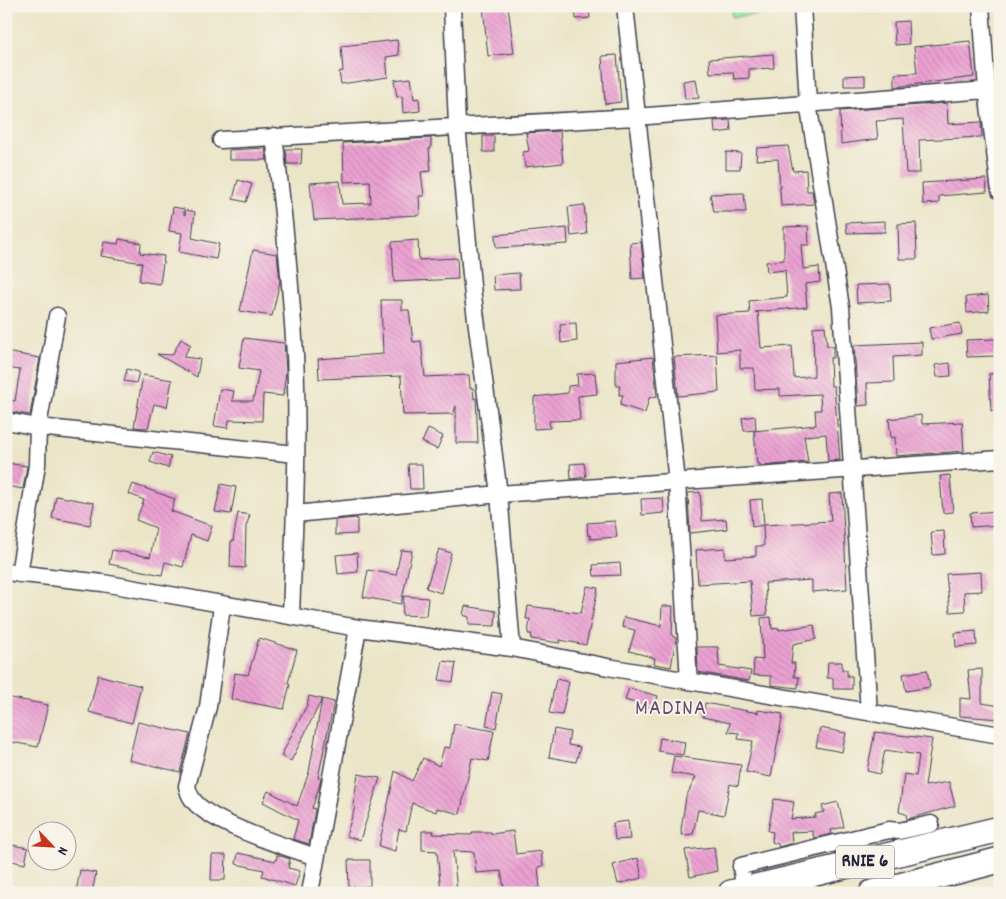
<svg xmlns="http://www.w3.org/2000/svg" width="1006" height="899" font-family="Dekko,sans-serif">
  <style>
    .park { fill: url(#park-tufts); stroke: #56816e }
    .building { fill: url(#building-back-hatch) }
    .lines { fill: none; stroke-linecap: round; stroke-linejoin: round }
    .minor-casing { stroke: #403f50; stroke-width: 19 }
    .primary-casing { stroke: #403f50; stroke-width: 28 }
    .minor { stroke: #fff; stroke-width: 16 }
    .primary { stroke: #fff; stroke-width: 25 }
    .labels { text-anchor: middle; dominant-baseline: central; stroke-width: 4; stroke-linejoin: round; paint-order: stroke }
    .shield { fill: #f7f3e8; stroke: #62616f; stroke-width: 1 }
    .shield-label { font-size: 19px; font-weight: bold; fill: #22223b }
    .quarter-label { font-size: 22px; letter-spacing: 1px; fill: #684e70; stroke: #f7f3e8 }
  </style>
  <defs>
    <pattern id="park-tufts" width="24" height="20" patternUnits="userSpaceOnUse" patternTransform="scale(1.25)"><rect width="24" height="20" fill="#8ae0a2"/><path d="M3 7l-1-3M5 7V3M7 7l1-3M15 17l-1-3M17 17v-4M19 17l1-3" fill="none" stroke="#77c08c"/></pattern>
    <pattern id="building-back-hatch" width="6" height="6" patternUnits="userSpaceOnUse" patternTransform="scale(1.25)"><rect width="6" height="6" fill="#eba1d2"/><path d="M-1 5l2 2M0 0l6 6M5-1l2 2" fill="none" stroke="#c98ab5"/></pattern>
  </defs>
  <rect width="100%" height="100%" fill="#f7f3e8"/>
  <filter id="ink" filterUnits="userSpaceOnUse"><feTurbulence type="fractalNoise" baseFrequency=".02" numOctaves="2"/><feDisplacementMap in="SourceGraphic" scale="10" xChannelSelector="R" yChannelSelector="G"/><feConvolveMatrix kernelMatrix="1 2 1 2 8 2 1 2 1" color-interpolation-filters="sRGB"/></filter>
  <filter id="wash" filterUnits="userSpaceOnUse"><feTurbulence type="fractalNoise" baseFrequency=".0096" numOctaves="4" result="noise"/><feDisplacementMap in="SourceGraphic" scale="20" xChannelSelector="R" yChannelSelector="G"/><feGaussianBlur stdDeviation="1.12" result="paint"/><feColorMatrix in="noise" values="0 0 0 0 0 0 0 0 0 0 0 0 0 0 0 0 0 1.4 0 .05"/><feComposite in="paint" operator="in"/></filter>
  <g filter="url(#wash)">
    <rect width="100%" height="100%" fill="#ebe5c8"/>
    <path class="park" d="M731,6H809L810,11L732,17Z"/>
    <g id="blocks">
      <path class="building" d="M483,6H508L514,53L488,56Z
        M575,6H589L590,18L576,19Z
        M908,21L909,44L895,45L894,22Z
        M397,40L399,55L386,57L388,77L341,84L339,72L343,71L341,46Z
        M970,41L974,77L895,87V74L917,73L914,47Z
        M773,54L774,68L749,69V78L734,79L733,72L710,73L709,59Z
        M617,55L621,102L605,104L602,56Z
        M865,75V86H844V76Z
        M411,78L414,99L419,98L420,111L403,113L402,96L397,97L394,80Z
        M696,79L699,98L685,99L683,81Z
        M947,103L948,124L981,122L982,137L919,140L920,173H906L903,119L876,121L878,139L841,144L840,111Z
        M730,120L731,131L715,133L714,121Z
        M560,131L563,163L525,167L523,152L529,151L526,133Z
        M483,136H494V152H483Z
        M431,138V148L429,149L431,171L421,172L424,196H419L420,215L314,220L310,183L340,181L342,204L371,203L370,181L344,182L343,143Z
        M788,146L793,171L806,170L807,191H812L814,204L781,206L778,159L756,160L757,148Z
        M265,148L267,160H229V150Z
        M286,149H302L301,164H287Z
        M726,152L741,153L740,169H726Z
        M986,179L987,192L939,196V203L923,204L922,183Z
        M238,180L252,184L246,202L233,199Z
        M744,193L746,212H714L710,194Z
        M584,205L587,234L571,236L568,207Z
        M173,207L184,209V215H185L186,210L195,212L192,238L219,244L216,259L179,252L182,233L169,231Z
        M885,221V232L847,233L846,223Z
        M916,223L917,259H899L898,224Z
        M808,226L809,245H801L803,269L819,267L820,282L805,284L807,307L755,312H758L761,348L792,346L794,378L814,376L813,327L825,326L827,346H833V358H830L831,386H834L840,460L828,461L826,434L804,436L808,462L760,466V464H757L754,431L816,425L815,410H821L820,394L780,396V389L755,390L754,368H740V350L717,352L715,315L750,313L749,301L787,297L785,270L767,272L766,262L784,260V227Z
        M567,228L568,244L496,248L495,235Z
        M119,239L141,243L140,253L164,256L160,284L139,281L142,263L101,256L104,242L118,244Z
        M418,240L419,260L457,258L458,279L394,282L392,242Z
        M641,242L645,278L632,279L630,243Z
        M253,250L277,254L280,281L272,316L240,311Z
        M519,273L520,289L494,290L493,275Z
        M890,284L891,301L857,303L856,285Z
        M988,295L989,311L967,313L966,297Z
        M381,300H402V310H409L413,342L421,341L425,377L469,375L470,388H473L474,399L476,398L478,443H456V406L453,414L403,415L401,376L319,379L318,359L383,354Z
        M576,323L577,341L561,343L560,324Z
        M960,323L962,334L931,339L929,328Z
        M244,338L284,343L286,371L283,396L263,394L262,421L229,420L228,428L214,426L220,389L234,391L232,401H253L259,371L239,368Z
        M181,339L191,345L183,357L200,359L197,377L157,354L172,355Z
        M995,339L996,356L967,357L966,340Z
        M922,342V355L893,357L894,382L867,383L868,405L858,406L854,345Z
        M6,352L40,358L30,415L6,411V400L15,401L20,370L6,368Z
        M717,355L719,392L678,396L674,357Z
        M653,357L657,396L649,398L645,413L620,405L623,395H619L620,386H616V361Z
        M950,363L951,376L937,377L935,365Z
        M127,369L139,372L136,383L124,381Z
        M595,373L597,394L578,396L580,420L549,421L550,428L534,429V397L568,393V386L578,385L577,374Z
        M1000,373V411H991L989,374Z
        M143,375L172,380L167,407L154,404L148,428L134,427Z
        M921,415L922,424L962,422L964,451L896,456L895,437L891,438L889,419Z
        M755,416L756,430L744,431L742,418Z
        M428,429L443,436L437,449L422,442Z
        M153,452L171,457L168,468L150,462Z
        M6,463L27,466L23,489L6,486Z
        M584,463L586,477L571,479L570,464Z
        M408,464H422L423,489H410Z
        M950,475L953,512L943,513L940,476Z
        M133,484L175,499L171,511L212,526L207,541L191,535L183,567L165,562L162,575L109,564L112,550L150,557L156,528L136,520L144,500L129,494Z
        M221,484L236,487L231,514L215,512Z
        M700,492L702,521L726,519L727,529L690,533L688,493Z
        M842,493L847,589L812,592V580L765,583L767,615L753,616L750,581L698,584L696,550L725,548V558L756,556V546H764L763,525L752,527L750,500L762,499L764,525L831,521L829,494Z
        M56,496L94,503L90,525L52,518Z
        M663,498L664,513L642,515L641,499Z
        M1000,511V525L971,527L970,513Z
        M238,513L250,515L246,526L245,568L230,567L231,541H233Z
        M357,518V534L335,535V520Z
        M615,521L617,537L590,539V535L588,536L587,523Z
        M944,531L945,554L933,555L931,532Z
        M439,549L451,553L441,593L426,588Z
        M401,550L412,551L401,604L363,597L368,570L396,575Z
        M357,553L358,572L338,574L336,555Z
        M620,563L621,575L594,576L593,565Z
        M981,572L982,591L964,592L965,611L950,612L946,574Z
        M587,586L598,588L586,645L560,640V643L531,639L532,634H528L530,619H526L528,606L581,613Z
        M404,596L428,598L426,616L402,615Z
        M465,606L496,611L495,626L469,625V617L463,615Z
        M662,606H673L672,636L676,638L671,667L654,664L655,658L629,651L635,630L622,627L624,617L661,626Z
        M771,617L772,629L779,628V630L814,625L816,639L793,644L791,663H795L794,677H799L798,688L771,685V676L753,675L754,659L763,660L761,618Z
        M976,631L977,645L956,647L955,633Z
        M259,638L297,650L288,683L290,684L284,709L231,699L235,673L248,675Z
        M697,647H718L719,666L751,671L749,681L698,672Z
        M443,661L456,663L453,682L439,680Z
        M828,662H842V670H847V676H852V689H833V678H827Z
        M982,669V703L1000,706V719L960,716V698L971,699L968,670Z
        M927,670L930,687L906,691L903,674Z
        M98,675L141,686L132,723L89,712Z
        M556,679L569,682L562,715L549,713Z
        M629,688L658,696L654,708L625,700Z
        M492,692L502,694L496,728L486,726Z
        M309,696L322,699L291,761L281,756L307,705Z
        M6,697L48,705L38,747L6,741Z
        M322,699L334,702L318,778H321L319,787L312,808L315,809L309,844L293,839L298,820L263,802L268,791L297,806L309,772Z
        M705,703L758,713V710L783,714L771,777L746,772L753,741L738,739L739,733L728,732L730,723L703,717Z
        M138,722L190,734L180,772L129,760Z
        M454,724L494,731L488,761L472,758L460,814L437,808L436,812L412,803L406,831L399,829L395,851L379,846L395,771L412,781L423,758L439,766L444,747L450,748Z
        M820,728L846,733L842,752L816,747Z
        M554,729L570,732L568,745L580,747L576,762L549,757Z
        M875,732L932,739L925,786L949,782L955,806L907,819L906,814L899,812L904,774L916,776L919,755L885,750L880,774L867,771Z
        M660,738L685,742L683,755L658,751Z
        M674,756L741,765L738,786L730,784L724,815L698,810L693,834L682,835L681,829L686,797L696,777L671,773Z
        M358,774L380,778L360,840L346,836L355,807L353,806Z
        M774,799L794,802L791,819L816,817L815,814L824,812L822,806L838,802L844,827L831,830L832,834L814,838L812,831L791,832L792,843L779,847L778,844L772,842L773,832L768,831Z
        M628,821L630,839L615,840L613,823Z
        M422,831H434L433,834L472,835V832H491V834L513,831L516,854L541,851L543,866L538,867L540,888L524,890L525,893H505L501,871L476,873L474,852L453,851L457,891L441,892L437,851L422,850Z
        M12,845L28,848L25,864L8,860Z
        M714,847L717,871L690,877L685,850Z
        M238,853L276,861L277,855L290,859L288,868L300,871L295,886L262,876L264,870L236,864Z
        M212,855H226L225,880H211Z
        M638,858L642,878L618,884L613,865Z
        M348,860H370V886L349,887Z
        M80,870L96,873L92,893H76Z"/>
    </g>
  </g>
  <g filter="url(#ink)">
    <use href="#blocks" fill-opacity="0" stroke="#403f50" stroke-width="1"/>
    <g class="lines">
      <g class="minor-casing">
        <path id="minor" d="M452,6L457,125L473,296L499,494L512,648
          M625,6L677,482L689,681
          M802,6L808,103L841,307L869,712
          M981,6L987,90L1000,191
          M274,136C283,209 291,282 295,355C299,442 294,529 291,616
          M221,140L635,117L1000,89
          M6,421L38,427L296,454
          M295,514L499,494L1000,459
          M6,572L103,583L358,628L512,648L608,667L1000,735
          M19,574L37,465L38,427L57,316
          M222,606L208,707L187,786C188,790 189,794 191,797C204,822 289,848 316,857
          M745,890L741,866L889,830L899,831L931,824
          M310,893L358,628"/>
      </g>
      <g class="primary-casing">
        <path id="primary" d="M731,893L1000,829
          M872,893L1000,860"/>
      </g>
      <use href="#minor" class="minor"/>
      <use href="#primary" class="primary"/>
    </g>
  </g>
  <g class="labels">
    <rect class="shield" x="836" y="845.5" width="58" height="33" rx="4"/>
    <g class="shield-label">
      <text x="865" y="862">RNIE 6</text>
    </g>
    <g class="quarter-label">
      <text x="671" y="709">MADINA</text>
    </g>
  </g>
  <rect width="1006" height="899" fill="none" stroke="#f7f3e8" stroke-width="25"/>
  <g transform="translate(52 846) rotate(115)"><circle r="24" fill="#f7f3e8" stroke="#a29fa3"/>
  <path d="M0-4L9 19L0 12L-9 19Z" fill="#c8321e"/>
  <text y="-8" font-size="14" font-weight="bold" text-anchor="middle" fill="#22223b">N</text>
  </g>
</svg>
